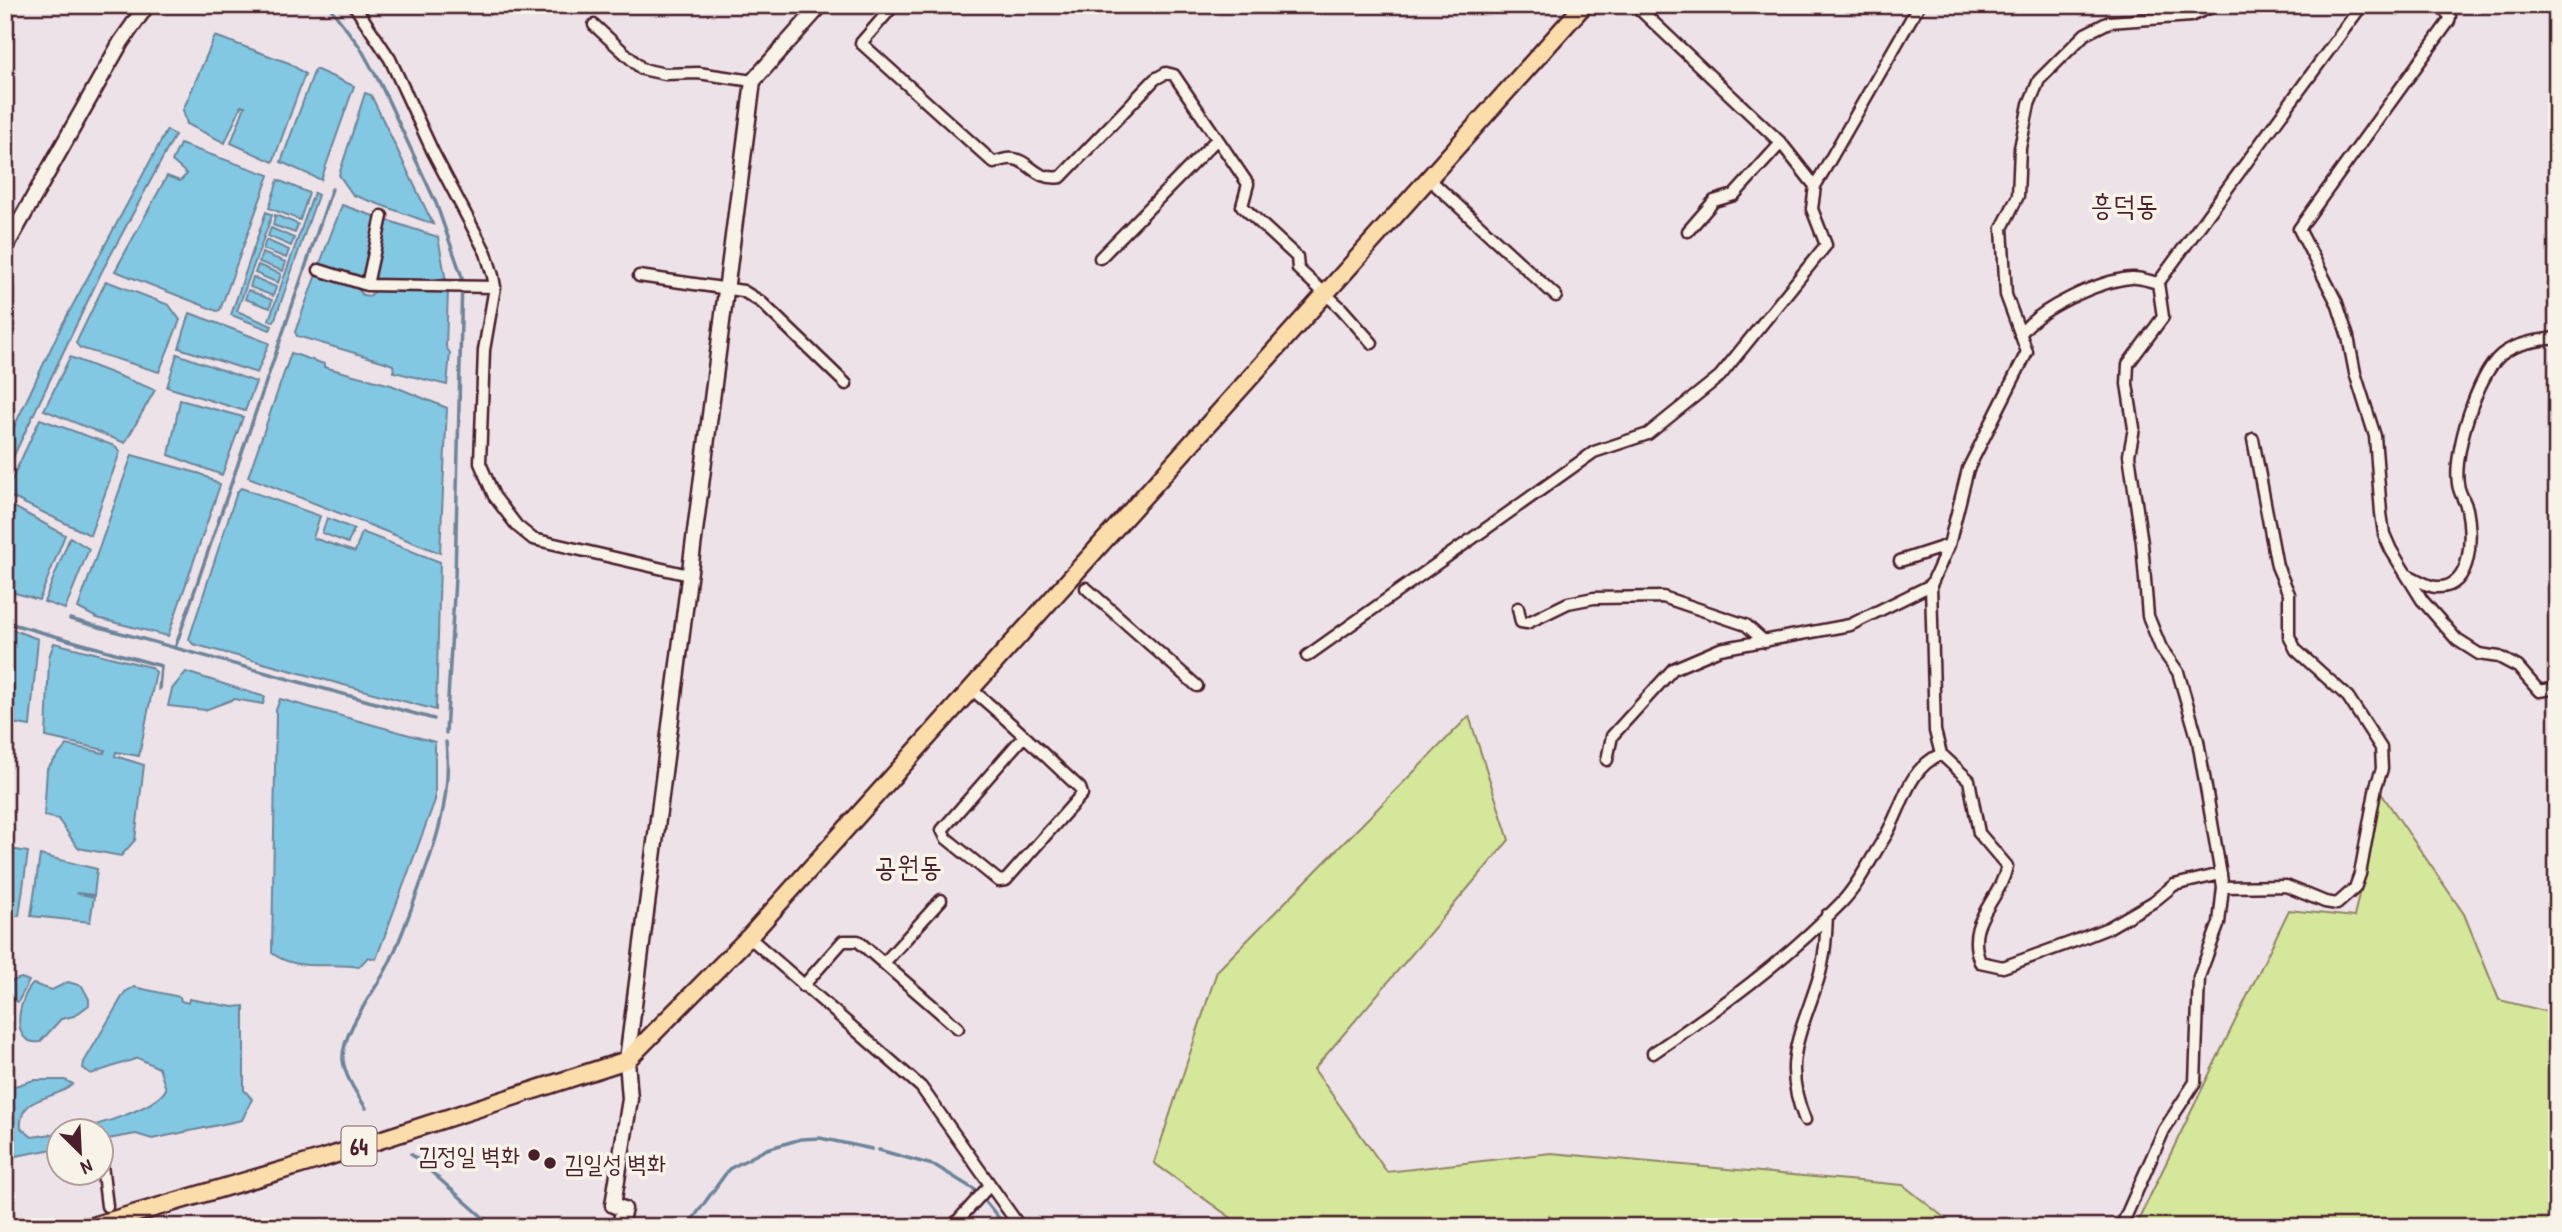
<svg xmlns="http://www.w3.org/2000/svg" width="2562" height="1232" font-family="'Patrick Hand','Poor Story',sans-serif">
  <style>
    .green { fill: #d4e79b; stroke: #8f8363; stroke-width: 2 }
    .water { fill: #82c8e3; stroke: #6c8499; stroke-width: 2 }
    .lines { fill: none; stroke-linecap: round; stroke-linejoin: round }
    .stream { stroke: #6c8499; stroke-width: 3.5 }
    .street-casing { stroke: #4a1f2b; stroke-width: 15 }
    .secondary-casing { stroke: #4a1f2b; stroke-width: 19 }
    .primary-casing { stroke: #4a1f2b; stroke-width: 21 }
    .street { stroke: #f7f3e8; stroke-width: 10 }
    .secondary { stroke: #f7f3e8; stroke-width: 14 }
    .primary { stroke: #fbddab; stroke-width: 16 }
    .poi-dot { fill: #4a1f2b; stroke: #f7f3e8; stroke-width: 2.5 }
    .labels { text-anchor: middle; dominant-baseline: central; stroke-width: 7; stroke-linejoin: round; paint-order: stroke }
    .shield { fill: #f7f3e8; stroke: #7e5f64; stroke-width: 2 }
    .shield-label { font-size: 23px; font-weight: bold; fill: #4a1f2b }
    .poi-label { font-size: 24px; fill: #4a1f2b; stroke: #f7f3e8; text-anchor: end }
    .quarter-label { font-size: 28px; fill: #4a1f2b; stroke: #f7f3e8 }
  </style>
  <rect width="100%" height="100%" fill="#eee2e9"/>
  <filter id="ink" filterUnits="userSpaceOnUse"><feTurbulence type="fractalNoise" baseFrequency=".0143" numOctaves="2"/><feDisplacementMap in="SourceGraphic" scale="14" xChannelSelector="R" yChannelSelector="G"/><feConvolveMatrix kernelMatrix="1 2 1 2 8 2 1 2 1" color-interpolation-filters="sRGB"/></filter>
  <g filter="url(#ink)">
    <path class="green" d="M1469,716L1509,840L1314,1069L1387,1172L1551,1153L1903,1185L1956,1227H1563L1549,1216L1534,1227H1244L1154,1163L1217,971Z
      M2381,793L2464,914L2499,1000L2557,1014V1227H2135L2289,910L2354,917Z"/>
    <path class="water" d="M215,36L289,63L305,74L273,162L231,143L245,106H241L225,143L187,124L183,110Z
      M315,69L354,86L321,180L281,162Z
      M365,93L371,95L433,224L353,195L339,175Z
      M167,130L175,135L101,273L5,474V446L61,327Z
      M180,144L269,175L220,310L217,311L115,271L167,176L180,181L187,174L172,161Z
      M278,180L309,193L300,220L269,208Z
      M314,193L318,195L274,322L269,320Z
      M342,205L379,218L364,276L357,278L319,266Z
      M266,212L272,215L237,311L272,326L270,330L231,315Z
      M275,215L298,224L295,233L273,225Z
      M383,219L438,237L446,281L377,282L369,276Z
      M271,228L294,238L291,246L268,236Z
      M266,240L289,250L286,258L263,249Z
      M262,253L286,262L283,271L259,262Z
      M258,265L281,274L278,283L255,273Z
      M317,272L355,285L363,295L369,296L378,289L448,290L446,347L450,353L447,385L394,372L393,365L385,362L297,336L295,332Z
      M253,277L276,287L273,296L250,287Z
      M106,281L169,305L180,320L159,372L80,348L76,343Z
      M248,290L272,300L270,308L245,299Z
      M190,313L269,343L257,373L179,348Z
      M291,353L324,364V367L391,385L447,408L440,553L248,477Z
      M177,354L256,382L245,411L167,387Z
      M70,357L155,390L125,443L44,410Z
      M180,400L243,417L222,475L169,455Z
      M40,419L115,446L120,452L90,535L5,494Z
      M132,455L201,474L220,485L168,636L97,618L78,608Z
      M241,488L320,516L313,538L355,552L362,532L440,562L436,710L193,644L189,639L237,492Z
      M5,502L65,535L39,600L5,590Z
      M327,518L354,529L348,543L322,533Z
      M70,537L89,549L65,609L44,602Z
      M5,627L38,639L30,726L5,722Z
      M54,643L150,667L156,672L139,756L116,752L115,756L144,765L135,840L121,856L78,848L58,819L44,816L47,769L67,745L104,753L105,750L46,737L49,657Z
      M186,672L265,697L263,704L234,699L205,710L168,706L172,689Z
      M280,699L435,742V800L376,959L368,957L359,967C330,961 298,973 272,953L276,710Z
      M5,848L28,852L19,916L5,915Z
      M40,855L97,869L94,895L76,893L94,897L90,922L31,916Z
      M21,978L29,981L18,1002L5,996L6,983Z
      M68,982L82,986L89,999V1005L74,1016L61,1019L40,1042C9,1046 18,998 33,984L52,990Z
      M134,987L180,997L181,1001L188,1003L189,999L233,1007L244,1006V1090L252,1099L242,1120L152,1139L136,1134L102,1140V1130H72C93,1127 156,1109 166,1089L159,1068L138,1058L91,1074L83,1068L84,1062L125,992Z
      M34,1080H65L73,1084C56,1101 18,1094 21,1128L32,1137L59,1133V1148L5,1158V1089Z"/>
    <g class="lines">
      <path class="stream" d="M328,5L360,47L381,85L436,203L462,277L455,578L446,733
        M70,619L434,719
        M5,622L161,666L159,689
        M175,648L332,189
        M366,1108C357,1094 345,1077 343,1060C341,1035 372,994 384,973C396,952 405,926 413,904C433,851 453,800 446,742
        M879,1150L936,1166L975,1190
        M411,1154L494,1227
        M986,1202L1006,1227
        M687,1227L729,1169L767,1149L801,1139L820,1138L872,1149"/>
      <g class="street-casing">
        <path id="street" d="M354,5L390,59L433,152L486,253L493,276L495,287L484,350L480,463L494,496L517,526L533,539L689,575
          M894,5L861,43L994,163C1030,147 1027,182 1061,177L1155,79L1166,73L1174,75L1248,184L1242,206L1297,257L1298,269L1341,308L1372,343
          M1635,5L1781,143L1815,186
          M2439,5L2450,16L2449,21L2299,229L2337,303L2348,337L2355,373L2375,436L2381,513L2384,534L2391,550L2422,600L2457,640L2479,654L2499,657L2518,667L2539,691L2557,688
          M594,25L642,69L665,74L698,73L753,81
          M1429,179L1556,296
          M1688,231L1714,201L1734,195L1781,143
          M1100,258L1217,139
          M319,270L367,285L495,287
          M639,276L743,291L761,302L846,384
          M2158,283L2362,5
          M367,285L382,216
          M2020,335C2037,309 2099,281 2131,278C2139,277 2149,281 2158,283L2163,317L2128,364L2127,384L2134,428L2129,455L2142,543L2148,616L2161,648L2178,672L2198,741L2223,887L2219,923L2199,977L2195,1082L2164,1130L2121,1227
          M1900,561L1949,545
          M2406,574C2415,578 2426,586 2436,587C2474,590 2472,533 2467,509C2465,501 2459,493 2458,484C2453,453 2477,375 2501,355C2515,343 2539,340 2557,338
          M1086,588L1197,686
          M1518,608L1521,622L1527,623L1568,603L1594,598L1663,597L1746,625L1765,642
          M1307,656L1594,452L1648,434L1720,376L1826,245L1812,209L1815,186L1919,5
          M971,689C1009,720 1044,755 1080,788L1082,794L1006,880L999,881L946,838L942,830L1024,736
          M1941,754L1969,780L1979,833L2007,866C1999,904 1964,920 1980,962L2003,967L2075,941L2108,928L2153,902L2174,885L2221,874
          M1607,760L1612,736L1673,669L1720,649L1850,625L1931,585
          M2223,887L2286,886L2325,902L2337,904L2355,888L2360,874L2376,786L2382,769L2381,748L2348,697L2296,650L2289,636V594L2277,566L2253,439
          M749,937L921,1087L1020,1227
          M885,962L941,900
          M803,986L843,941H858L958,1028
          M1653,1053C1720,1008 1785,961 1841,903C1858,886 1870,860 1883,840C1903,810 1905,770 1941,754L1935,731L1931,585L1949,545L1968,469L2027,352L2006,295L2002,228L2018,196L2020,148L2029,104L2039,80L2085,34L2109,22L2191,16L2216,5
          M1805,1120C1781,1062 1801,1034 1818,980C1825,958 1826,938 1827,915
          M102,1165L107,1206
          M952,1227L990,1185"/>
      </g>
      <g class="secondary-casing">
        <path id="secondary" d="M5,248L121,42L147,5
          M619,1227L624,1209L613,1205L630,1099L627,1060L753,81L821,5"/>
      </g>
      <g class="primary-casing">
        <path id="primary" d="M89,1227L321,1159L627,1060L749,937L1584,5"/>
      </g>
      <use href="#street" class="street"/>
      <use href="#secondary" class="secondary"/>
      <use href="#primary" class="primary"/>
    </g>
  </g>
  <g class="poi-dot">
    <circle cx="534" cy="1155" r="7"/>
    <circle cx="550" cy="1163" r="7"/>
  </g>
  <g class="labels">
    <rect class="shield" x="341.5" y="1126.5" width="35" height="39" rx="5"/>
    <g class="shield-label">
      <text x="359" y="1146">64</text>
    </g>
    <g class="poi-label">
      <text x="520" y="1155">김정일 벽화</text>
      <text x="564" y="1163" text-anchor="start">김일성 벽화</text>
    </g>
    <g class="quarter-label">
      <text x="2124" y="205">흥덕동</text>
      <text x="908" y="866">공원동</text>
    </g>
  </g>
  <rect width="2562" height="1232" fill="none" stroke="#f7f3e8" stroke-width="28"/>
  <rect x="14" y="14" width="2534" height="1204" fill="none" stroke="#4a1f2b" stroke-width="2.5" filter="url(#ink)"/>
  <g transform="translate(80 1152) rotate(156)"><circle r="33" fill="#f7f3e8" stroke="#b29e9c" stroke-width="2"/>
  <path d="M0-5L12 26L0 18L-12 26Z" fill="#4a1f2b"/>
  <text y="-10" font-size="19" font-weight="bold" text-anchor="middle" fill="#4a1f2b">N</text>
  </g>
</svg>
